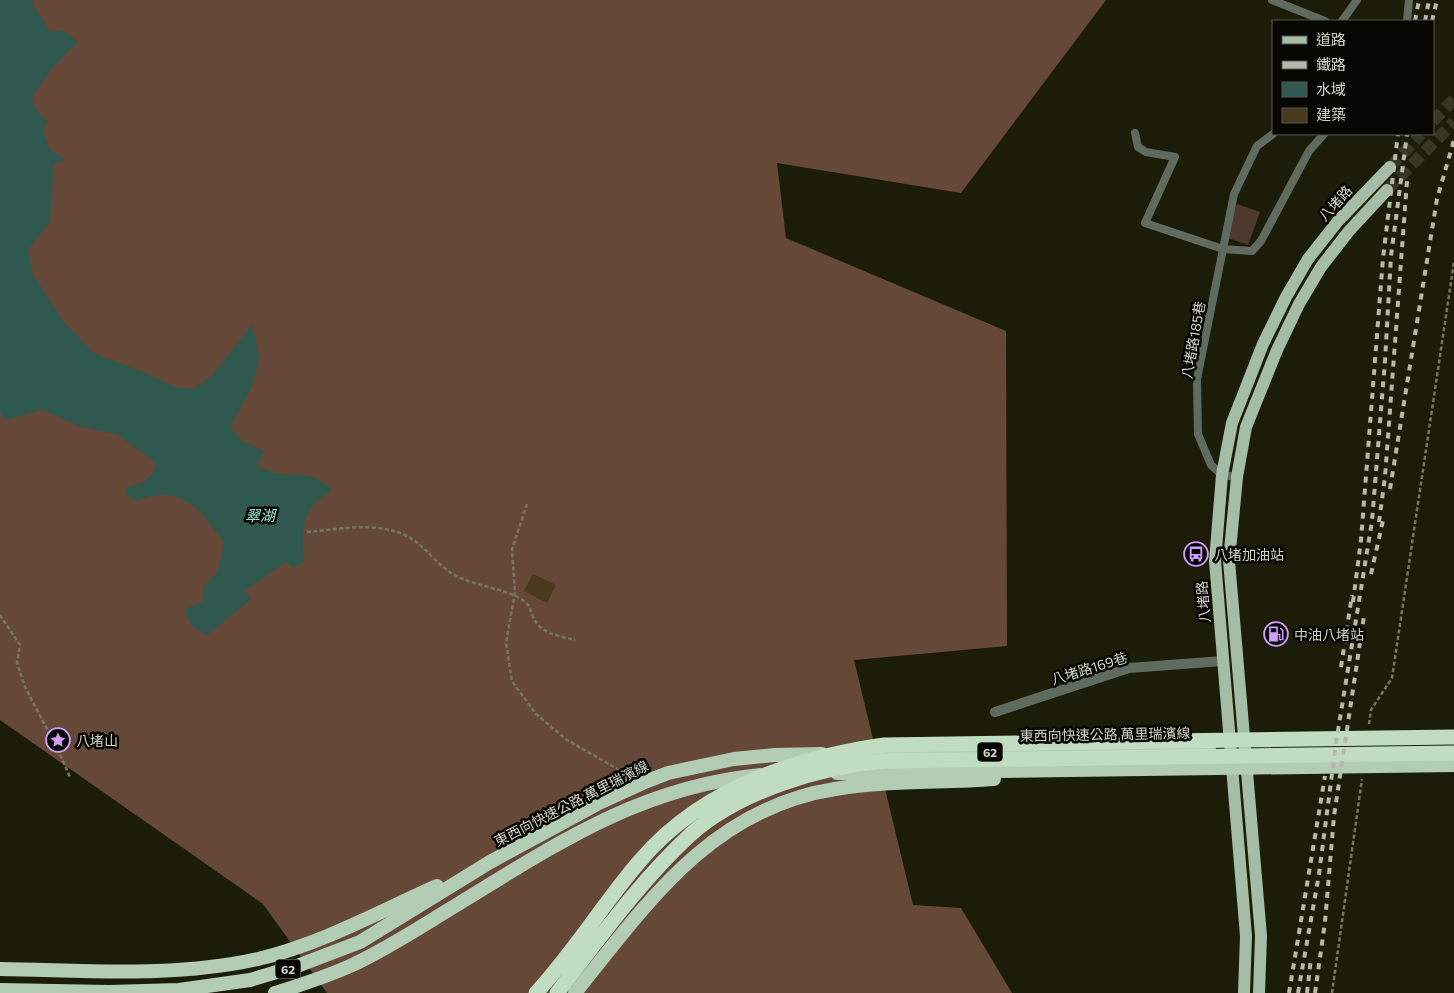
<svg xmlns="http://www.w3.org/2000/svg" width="1454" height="993" font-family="Commissioner,'Noto Sans TC',sans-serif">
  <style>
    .green { fill: #4e392f }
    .forest { fill: #664839 }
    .water { fill: #305950 }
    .building { fill: #49391d }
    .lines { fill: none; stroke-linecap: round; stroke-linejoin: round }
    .primary-tunnel { stroke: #373824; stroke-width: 12; stroke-dasharray: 12 6; stroke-linecap: butt }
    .path { stroke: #757765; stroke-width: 2.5; stroke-dasharray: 4 2.5; stroke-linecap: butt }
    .service { stroke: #606b60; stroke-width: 8 }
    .minor { stroke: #606b60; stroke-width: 10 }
    .primary { stroke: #a5bda6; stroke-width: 12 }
    .trunk { stroke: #b3cdb4; stroke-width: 14 }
    .motorway { stroke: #c1ddc1; stroke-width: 15 }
    .rail { stroke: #b6b8a9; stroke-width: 4; stroke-dasharray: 6 6; stroke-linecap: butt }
    .labels { text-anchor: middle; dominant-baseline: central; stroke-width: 5; stroke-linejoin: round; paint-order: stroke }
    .shield { fill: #060702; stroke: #95968b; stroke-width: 1 }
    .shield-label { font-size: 12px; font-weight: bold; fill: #d2d4c6 }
    .street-label { font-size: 14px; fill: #d2d4c6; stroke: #060702 }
    .poi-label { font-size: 14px; fill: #d2d4c6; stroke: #060702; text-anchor: start }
    .water-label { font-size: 15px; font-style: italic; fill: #9ce8d7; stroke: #060702 }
  </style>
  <rect width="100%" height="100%" fill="#1c1d08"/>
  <path class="green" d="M1237,204L1260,212L1248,245L1225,237Z"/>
  <path class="forest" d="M0,0H1106L961,193L777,163L786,238L1006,331L1007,646L854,660L913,905L961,908L1012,993H327L263,904L0,720Z"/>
  <path class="water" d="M0,0H34L32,3L50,32L63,30L78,42L53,67L31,98L37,112L49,122L43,130L50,150L66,161L54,163L50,222L28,249L33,274L63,321L93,353L138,370L178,388L193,389L212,376L252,325L260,358L251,388L230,427L241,440L264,451L257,466C264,469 273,473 280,474C304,476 314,471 332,491C301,507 301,529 304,561L293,568L286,562L244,591L251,599L207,635L191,626L185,609L204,601L203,587L218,572L224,542C207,519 190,493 159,495C151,495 143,499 135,501L125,493L127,487C144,483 152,480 156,463L118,435L79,426L43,410L6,420L0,412Z"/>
  <path class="building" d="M533,574L556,585L547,603L524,591Z"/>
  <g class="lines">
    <path class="primary-tunnel" d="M1433,121L1454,99
      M1390,167L1421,134
      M1387,190L1454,122"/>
    <path class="path" d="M527,504L512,549L515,592L506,643L512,681L536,714L567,740L628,775
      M307,532C341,529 382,520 412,539C427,549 438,565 453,574C474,587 504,587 524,601C531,606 530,610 533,617C540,634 560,636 575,640
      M0,615L20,645L17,663L25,687L59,752L70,777
      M1369,724L1371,710L1392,678L1454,262
      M1332,993L1362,779"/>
    <path class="service" d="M1272,0L1325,21
      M1342,21L1357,0
      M1407,21L1409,0
      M1135,133L1138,147L1146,152L1175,157L1145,223L1223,249L1252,251L1261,241L1309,151L1324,134
      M1237,477L1222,475L1211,465L1198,434L1197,379L1234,194L1257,146L1273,134"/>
    <path class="minor" d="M995,712L1129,668L1223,661"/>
    <path class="primary" d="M1244,993L1246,936L1215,561L1222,475L1232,423L1263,344L1286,297L1308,259L1338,221L1390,167
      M1259,993L1261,936L1229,561L1237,477L1246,427L1277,350L1299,304L1321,267L1349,231L1387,190"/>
    <path class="trunk" d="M861,754L1209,749
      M837,773L1454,765
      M0,969C85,970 174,978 258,959C321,944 379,912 437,886
      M0,990L109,992L179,990L250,980L297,966L360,942L490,862L597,804L645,782L668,773L734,759L775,755L822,754
      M275,993C300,985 326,977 350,966C383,951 414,931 445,912C549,849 636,787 761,775
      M575,993C647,903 712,808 835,789C887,780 941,783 994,779"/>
    <path class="motorway" d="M536,993C574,952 603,904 639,862C699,790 794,758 884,745L1454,737
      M557,993C599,939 640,881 691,834C740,791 820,767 883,761L1454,753"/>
    <path class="rail" d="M1415,21L1419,0
      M1425,21L1429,0
      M1432,21L1437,0
      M1390,489L1437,199L1454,140
      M1379,522L1385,477L1407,181
      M1371,574L1384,516
      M1353,602L1361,540L1383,258L1398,134
      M1341,667L1352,595
      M1289,993L1325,776
      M1298,993L1319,874L1336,743L1372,521L1385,361L1391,256L1407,134
      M1307,993L1311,958
      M1315,993L1325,922L1334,816L1364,616"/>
  </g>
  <defs>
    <g id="bus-ring" transform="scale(1.25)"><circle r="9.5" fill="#060702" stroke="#d19dfe" stroke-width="1.5"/><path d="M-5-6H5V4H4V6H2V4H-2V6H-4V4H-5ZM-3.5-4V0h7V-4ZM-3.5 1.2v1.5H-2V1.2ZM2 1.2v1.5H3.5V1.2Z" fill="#d19dfe"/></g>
    <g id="fuel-ring" transform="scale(1.25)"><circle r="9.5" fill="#060702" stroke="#d19dfe" stroke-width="1.5"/><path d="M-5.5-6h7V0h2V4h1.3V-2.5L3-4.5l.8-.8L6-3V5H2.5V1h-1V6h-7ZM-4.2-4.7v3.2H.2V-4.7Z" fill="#d19dfe"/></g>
    <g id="sight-ring" transform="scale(1.25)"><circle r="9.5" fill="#060702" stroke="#d19dfe" stroke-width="1.5"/><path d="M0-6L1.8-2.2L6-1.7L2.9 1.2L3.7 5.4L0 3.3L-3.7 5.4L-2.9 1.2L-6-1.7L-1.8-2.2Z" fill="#d19dfe"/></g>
  </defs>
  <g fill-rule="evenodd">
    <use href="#bus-ring" x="1196" y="554"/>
    <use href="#fuel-ring" x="1276" y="634"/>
    <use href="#sight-ring" x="58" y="740"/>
  </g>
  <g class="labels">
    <g class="shield">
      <rect x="977.5" y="742.5" width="25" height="19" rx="4"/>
      <rect x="275.5" y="959.5" width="25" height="19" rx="4"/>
    </g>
    <g class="shield-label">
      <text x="990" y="752">62</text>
      <text x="288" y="969">62</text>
    </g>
    <g class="street-label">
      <text transform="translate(1335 203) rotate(-48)">八堵路</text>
      <text transform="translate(1193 340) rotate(-80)">八堵路185巷</text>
      <text transform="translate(1203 602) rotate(-95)">八堵路</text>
      <text transform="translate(1089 668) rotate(-17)">八堵路169巷</text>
      <text transform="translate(1105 734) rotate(-1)">東西向快速公路 萬里瑞濱線</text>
      <text transform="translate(571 803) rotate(-27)">東西向快速公路 萬里瑞濱線</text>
    </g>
    <g class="poi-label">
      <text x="1214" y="554">八堵加油站</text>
      <text x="1294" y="634">中油八堵站</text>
      <text x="76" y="740">八堵山</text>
    </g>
    <g class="water-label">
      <text x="260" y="515">翠湖</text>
    </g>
  </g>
  <rect x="1272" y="20" width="162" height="115" fill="#060702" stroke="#585950"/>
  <rect x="1282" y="36" width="25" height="8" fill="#a5bda6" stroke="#585950"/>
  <text x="1316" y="45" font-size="15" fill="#d2d4c6">道路</text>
  <rect x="1282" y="61" width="25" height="8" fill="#b6b8a9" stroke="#585950"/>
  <text x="1316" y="70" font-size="15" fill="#d2d4c6">鐵路</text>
  <rect x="1282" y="82" width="25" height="15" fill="#305950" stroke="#585950"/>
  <text x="1316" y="95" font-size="15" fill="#d2d4c6">水域</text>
  <rect x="1282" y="108" width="25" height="15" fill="#49391d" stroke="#585950"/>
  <text x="1316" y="120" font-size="15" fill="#d2d4c6">建築</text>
</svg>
